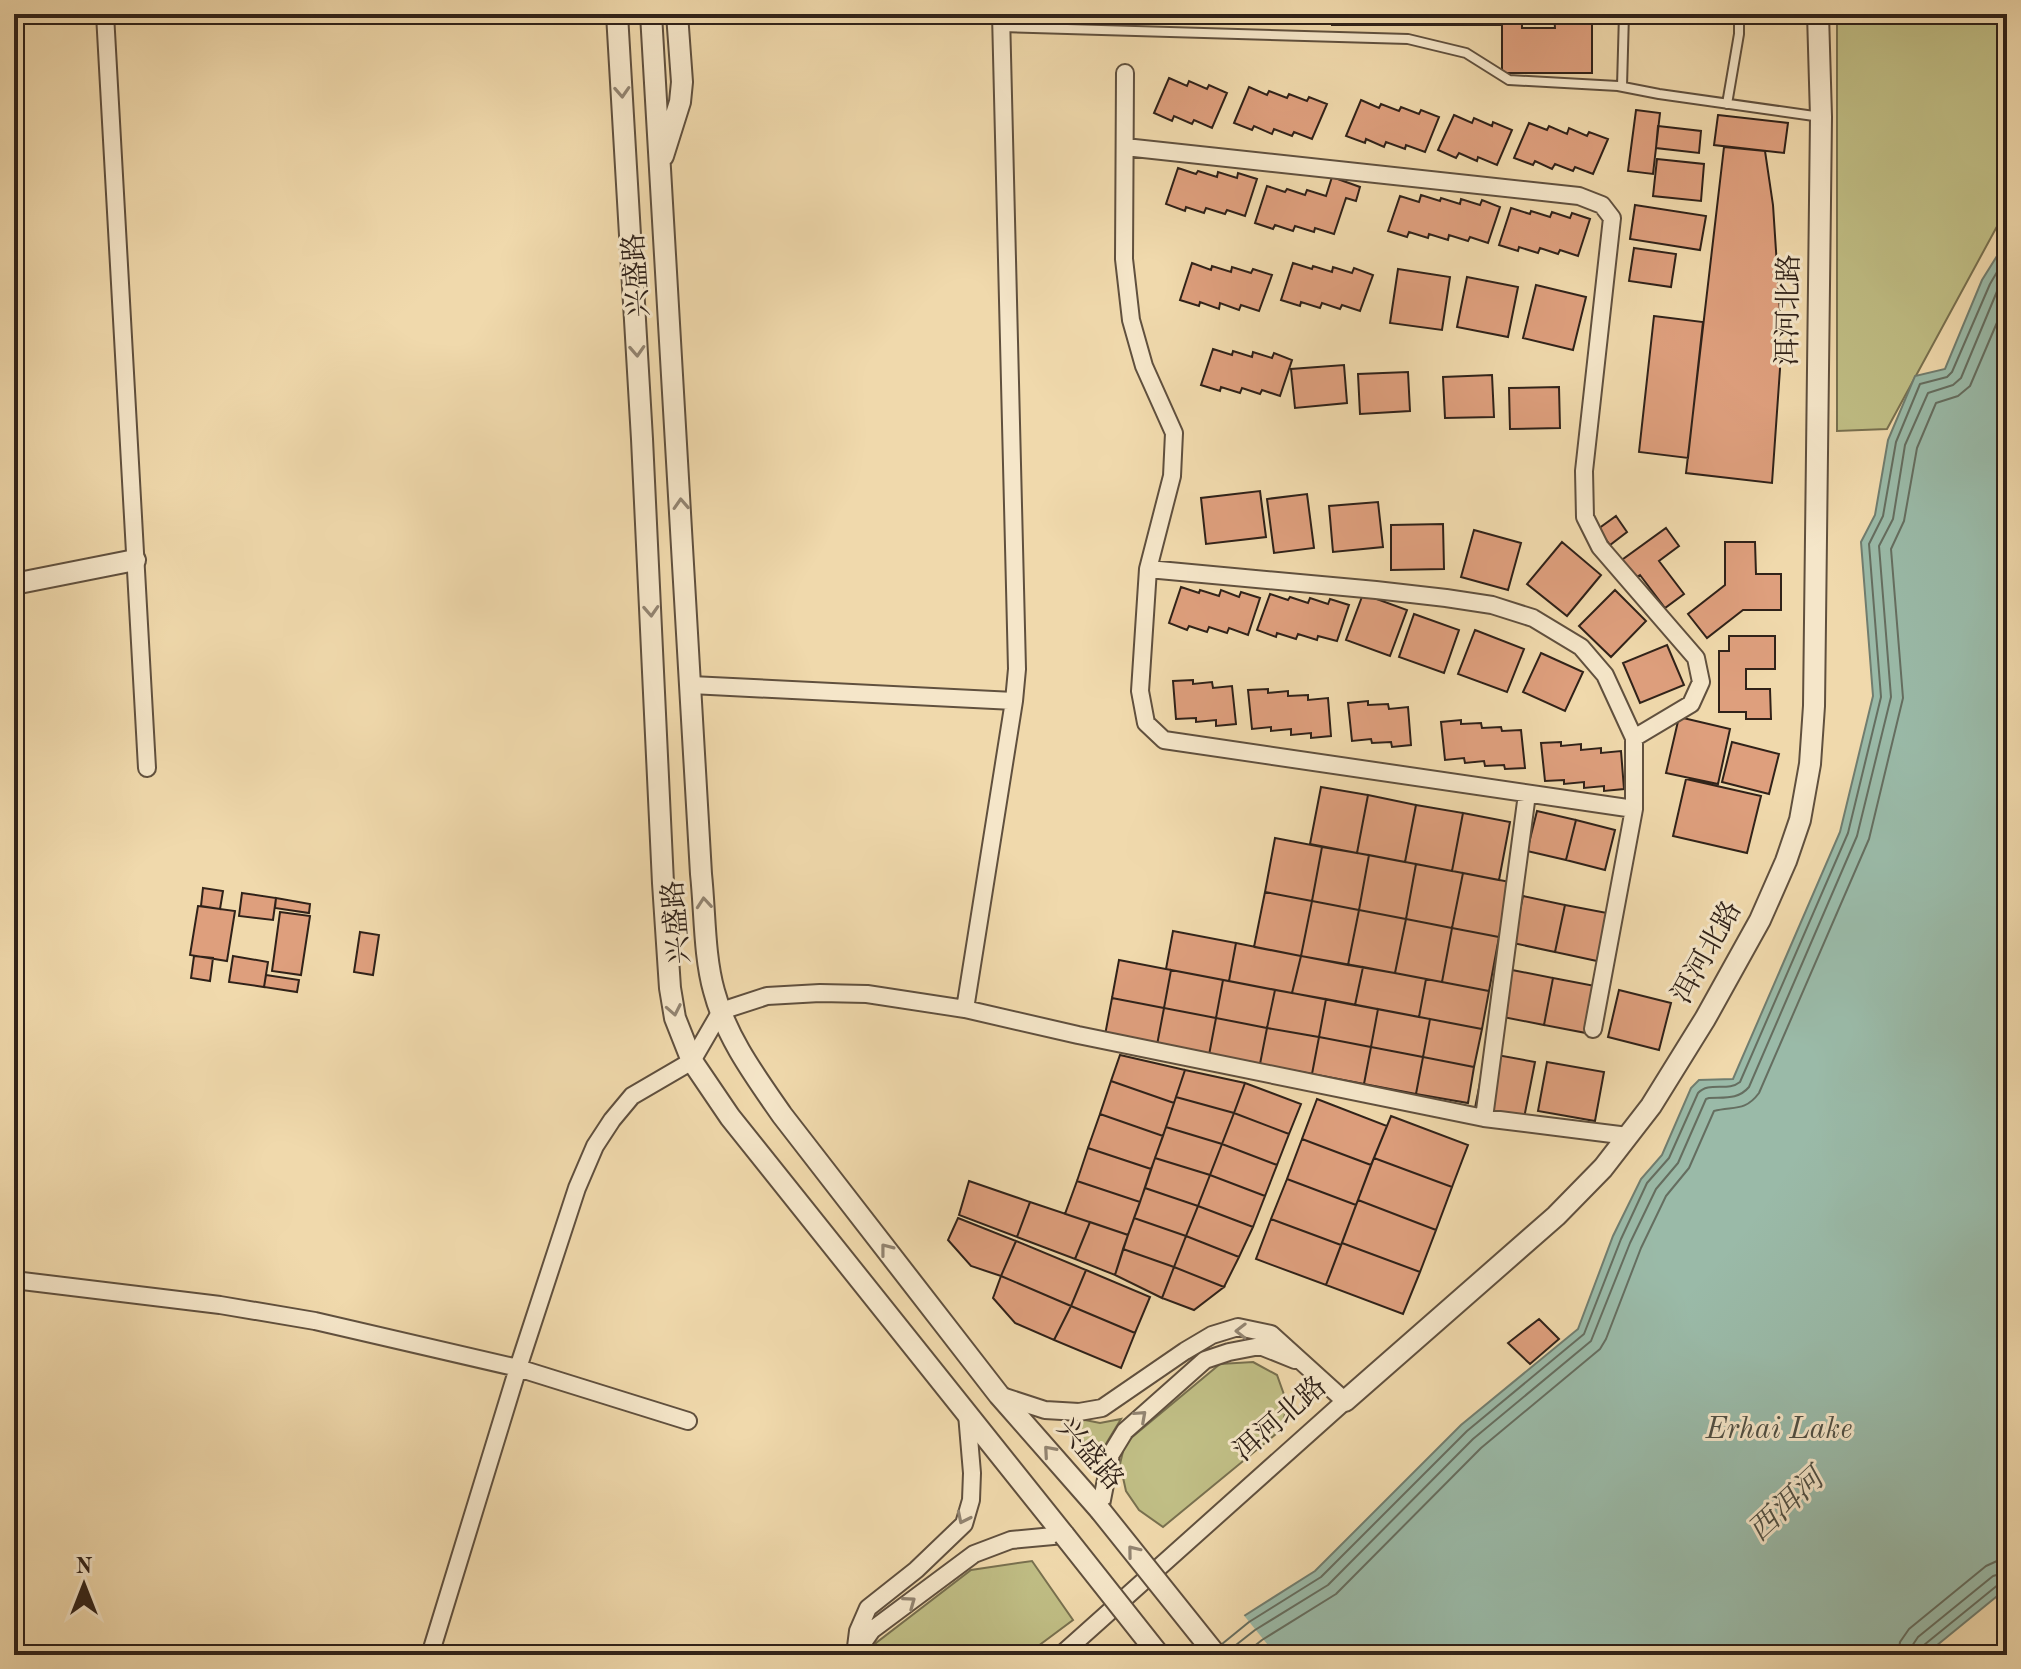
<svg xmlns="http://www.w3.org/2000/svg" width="2021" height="1669" font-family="'Old Standard TT','Noto Serif SC',serif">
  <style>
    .green { fill: #c0be85; stroke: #78704f; stroke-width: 2 }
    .water { fill: #9abaa8; stroke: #707d6f; stroke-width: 2 }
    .pier { fill: #f0d9ac }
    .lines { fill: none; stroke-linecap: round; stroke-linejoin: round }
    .shore { stroke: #656e60; stroke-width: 2 }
    .building { fill: #de9f7d; stroke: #302219; stroke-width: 2 }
    .service-casing { stroke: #60503e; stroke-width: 12 }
    .minor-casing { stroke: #60503e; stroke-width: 20 }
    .tertiary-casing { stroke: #60503e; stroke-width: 24 }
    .service { stroke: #f5e6c9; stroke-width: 8 }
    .minor { stroke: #f5e6c9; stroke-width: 16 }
    .tertiary { stroke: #f5e6c9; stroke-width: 20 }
    .tertiary-bridge-casing { stroke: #60503e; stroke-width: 24; stroke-linecap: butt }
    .tertiary-bridge { stroke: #f5e6c9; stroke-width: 20 }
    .oneway { stroke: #928471 }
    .labels { text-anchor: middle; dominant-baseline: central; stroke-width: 6; stroke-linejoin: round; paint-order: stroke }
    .street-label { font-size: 28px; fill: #302219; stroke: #f5e6c9 }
    .water-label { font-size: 30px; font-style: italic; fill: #505044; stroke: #f5e6c9 }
  </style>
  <rect width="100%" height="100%" fill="#f0d9ac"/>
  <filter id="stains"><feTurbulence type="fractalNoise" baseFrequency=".0025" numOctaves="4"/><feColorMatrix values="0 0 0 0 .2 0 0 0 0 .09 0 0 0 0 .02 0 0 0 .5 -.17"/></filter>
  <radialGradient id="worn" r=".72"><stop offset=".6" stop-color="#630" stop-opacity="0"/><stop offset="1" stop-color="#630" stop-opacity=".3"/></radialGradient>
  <path class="green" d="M1837,14H2007V208L1887,429L1837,431Z
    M1253,1362L1277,1375L1287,1403L1282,1429L1163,1527L1139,1510L1126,1491L1120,1464L1125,1443L1220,1364Z
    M1080,1419L1100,1423L1121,1419L1098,1457C1084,1445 1078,1439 1080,1419Z
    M1032,1561L1073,1620L1026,1655H871L876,1643L971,1570Z"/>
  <path class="water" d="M2007,240V1588L1925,1655H1195L1244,1616L1315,1571L1461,1425L1578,1329L1613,1236L1641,1179L1662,1155L1691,1088L1699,1080L1733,1079L1840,832L1873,696L1861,542L1875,515L1888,440L1915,376L1945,369L1982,280Z"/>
  <path class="pier" d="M1242,1613L1276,1655H1191L1192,1652Z"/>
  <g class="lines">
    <path class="shore" d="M1222,1644L1249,1622L1321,1577L1467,1431L1584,1334L1621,1239L1647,1183L1669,1158L1698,1093C1709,1081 1728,1092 1740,1082L1848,833L1881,697L1869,544L1883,516L1896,442L1920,384L1947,377L1952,372L1990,284L2007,255
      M1227,1652L1255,1630L1328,1585L1473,1439L1591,1341L1630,1243L1656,1189L1678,1163L1706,1099L1709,1098C1724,1097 1738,1100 1749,1087L1857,836L1891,697L1879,546L1893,519L1905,445L1928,393L1953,385L1961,378L1998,289L2007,274
      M1243,1655L1262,1640L1336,1594L1481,1448L1600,1349L1606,1339L1641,1248L1666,1196L1689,1168L1714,1111C1733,1106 1745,1112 1759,1093L1869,839L1903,698L1891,549L1904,521L1917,448L1936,403L1958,396L1970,386L2007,299
      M1898,1655L1900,1642L1909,1629L1986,1566L1997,1561L2007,1560
      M1910,1655L1912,1646L1918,1637L1993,1576L2007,1572
      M1921,1655V1650L1924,1645L1999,1584L2007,1582"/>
  </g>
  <path class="building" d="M1332,14H1522V28H1555L1554,14H1592V73H1502V25H1332Z
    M1169,78L1187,86L1189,81L1207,89L1209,85L1227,93L1212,128L1194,120L1192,124L1174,116L1172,121L1154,113Z
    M1249,87L1267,95L1269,91L1287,98L1289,94L1307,101L1309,97L1327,104L1312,139L1294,132L1292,136L1274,129L1272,134L1254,126L1252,130L1234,123Z
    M1361,100L1379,108L1381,104L1399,111L1401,107L1419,114L1421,110L1439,117L1425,152L1406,145L1405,149L1386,142L1384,147L1366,139L1365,143L1346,136Z
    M1636,110L1660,113L1653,174L1628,171Z
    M1454,115L1472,123L1474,118L1492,126L1493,122L1512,130L1497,165L1478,157L1477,161L1459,153L1456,158L1438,150Z
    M1718,115L1788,123L1784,153L1714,145Z
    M1529,123L1547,130L1549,126L1567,134L1569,128L1587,136L1589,132L1608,139L1593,174L1575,167L1573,171L1555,164L1552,169L1535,161L1533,165L1514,158Z
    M1658,126L1701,131L1699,153L1656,148Z
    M1724,147L1765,151L1773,205L1780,312V369L1772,483L1686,473Z
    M1657,159L1704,164L1701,201L1653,196Z
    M1178,168L1196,174L1198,171L1217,177L1218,172L1237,178L1238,173L1257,179L1245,216L1227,210L1225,214L1206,208L1204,213L1186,207L1185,211L1166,204Z
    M1332,177L1360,187L1356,201L1346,198L1334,234L1315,228L1314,232L1295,226L1293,231L1275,225L1273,229L1255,223L1267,186L1285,192L1287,189L1305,195L1307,190L1326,196Z
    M1421,195L1440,201L1441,198L1460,204L1461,199L1480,205L1482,200L1500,207L1488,243L1470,237L1468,241L1449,235L1448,240L1429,234L1428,238L1409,232L1407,237L1388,231L1400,196L1419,202Z
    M1635,205L1706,216L1700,250L1630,239Z
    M1511,208L1530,214L1531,211L1550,217L1552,212L1570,218L1572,213L1590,219L1578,256L1560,250L1558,254L1540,248L1538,253L1519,247L1518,251L1499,245Z
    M1634,248L1676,254L1671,287L1629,281Z
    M1192,263L1211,270L1212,266L1231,272L1232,267L1251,273L1253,269L1272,275L1259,311L1241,305L1239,310L1220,303L1219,309L1200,302L1199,306L1180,300Z
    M1293,263L1312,269L1313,266L1332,272L1333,267L1352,273L1354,268L1373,275L1360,311L1342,305L1340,309L1322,303L1320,308L1301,302L1300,306L1281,300Z
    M1398,269L1450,277L1442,330L1390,323Z
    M1467,277L1518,287L1508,337L1457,327Z
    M1536,285L1586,297L1573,350L1523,338Z
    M1654,316L1703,322L1688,458L1639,452Z
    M1213,349L1232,355L1233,351L1252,357L1253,352L1272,358L1274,353L1292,360L1280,396L1262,390L1260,394L1242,388L1240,393L1221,387L1220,391L1201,385Z
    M1344,365L1347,403L1295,408L1291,369Z
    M1408,372L1410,411L1360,414L1358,374Z
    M1492,375L1494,417L1445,418L1443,377Z
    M1559,387L1560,428L1510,429L1509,388Z
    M1260,491L1266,537L1206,544L1201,498Z
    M1307,494L1314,548L1274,553L1267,499Z
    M1378,502L1383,547L1333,552L1329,506Z
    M1616,516L1627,532L1610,545L1598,529Z
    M1443,524L1444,569L1391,570V525Z
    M1666,528L1679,546L1659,561L1684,594L1665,608L1640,575L1632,580L1619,562Z
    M1474,530L1521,543L1508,590L1461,577Z
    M1562,542L1601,575L1567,616L1527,584Z
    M1725,542H1755L1756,574H1781V610H1743L1707,638L1688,614L1725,585Z
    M1181,587L1199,593L1200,590L1219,596L1221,590L1239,597L1241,592L1260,598L1248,635L1229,628L1227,633L1209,627L1207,632L1189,626L1187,630L1169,623Z
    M1615,590L1646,621L1611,657L1579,626Z
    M1270,594L1288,600L1290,597L1308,603L1310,598L1328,604L1330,599L1349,605L1337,641L1318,636L1317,640L1298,634L1296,639L1277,633L1276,637L1257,630Z
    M1363,594L1407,610L1390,656L1346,640Z
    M1414,614L1459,630L1444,673L1399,657Z
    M1475,630L1524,649L1507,692L1458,674Z
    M1729,636H1775V669H1746V689H1770L1771,719H1746V712H1719V651H1729Z
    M1667,645L1684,685L1640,703L1623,663Z
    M1541,653L1583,672L1565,711L1523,692Z
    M1193,680V684L1212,682L1213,688L1232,686L1236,724L1216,726V720L1196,722V718L1176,719L1173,681Z
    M1268,689V693L1288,691V696L1308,695V700L1328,698L1331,736L1311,738V733L1291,735V729L1271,731V727L1252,729L1248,690Z
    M1368,701V705L1388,704L1389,709L1408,707L1411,745L1392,747L1391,742L1372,743L1371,739L1352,741L1348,703Z
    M1679,717L1730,729L1718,784L1666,773Z
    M1461,720V724L1481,723L1482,728L1501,727L1502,731L1521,730L1525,768L1505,769L1504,765L1485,766L1484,761L1465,763L1464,758L1445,760L1441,722Z
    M1561,742V746L1581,744V750L1601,748V753L1621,751L1624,789L1604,791V786L1584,788V782L1564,784V780L1545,781L1541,743Z
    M1732,742L1779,754L1769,794L1722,782Z
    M1686,779L1761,796L1747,853L1673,836Z
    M1321,787L1368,795L1357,853L1310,844Z
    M1368,795L1416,805L1405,862L1357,853Z
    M1416,805L1463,813L1452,871L1405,862Z
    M1537,811L1576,820L1566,860L1527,851Z
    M1463,813L1510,822L1499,880L1452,871Z
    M1576,820L1615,830L1605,870L1566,860Z
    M1275,838L1322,847L1312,901L1265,892Z
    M1322,847L1369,855L1359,910L1312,901Z
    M1369,855L1416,864L1406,919L1359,910Z
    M1416,864L1463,873L1452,928L1406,919Z
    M1463,873L1510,882L1499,937L1452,928Z
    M203,888L223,891L220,909L201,906Z
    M1265,892L1312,901L1301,956L1254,947Z
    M242,893L276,898L273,920L239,916Z
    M1523,896L1565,905L1555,952L1513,943Z
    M276,898L310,904L309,913L275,908Z
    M1312,901L1359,910L1348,965L1301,956Z
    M1565,905L1607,913L1597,961L1555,952Z
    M198,906L235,911L227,961L190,955Z
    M1359,910L1406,919L1395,973L1348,965Z
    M280,912L310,916L301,975L272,971Z
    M1406,919L1452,928L1442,982L1395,973Z
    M1452,928L1499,937L1489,991L1442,982Z
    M1173,931L1236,943L1229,981L1166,969Z
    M360,932L379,935L373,975L354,972Z
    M1236,943L1301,956L1292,993L1229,981Z
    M194,956L213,958L210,981L191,978Z
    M233,956L268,962L264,987L229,982Z
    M1301,956L1363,967L1355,1005L1292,993Z
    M1119,960L1171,970L1164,1008L1112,998Z
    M1363,967L1426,979L1419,1017L1355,1005Z
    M1171,970L1223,980L1216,1018L1164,1008Z
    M1512,970L1553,978L1544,1025L1503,1017Z
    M266,975L299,980L297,992L264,987Z
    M1553,978L1595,986L1586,1033L1544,1025Z
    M1426,979L1489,991L1482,1029L1419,1017Z
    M1223,980L1275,990L1267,1028L1216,1018Z
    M1275,990L1326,999L1319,1037L1267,1028Z
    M1619,990L1671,1003L1659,1050L1608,1037Z
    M1112,998L1164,1008L1157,1045L1105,1035Z
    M1326,999L1378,1009L1371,1047L1319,1037Z
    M1164,1008L1216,1018L1209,1055L1157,1045Z
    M1378,1009L1430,1019L1423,1057L1371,1047Z
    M1216,1018L1267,1028L1260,1064L1209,1055Z
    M1430,1019L1482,1029L1474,1067L1423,1057Z
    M1267,1028L1319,1037L1312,1074L1260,1064Z
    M1319,1037L1371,1047L1364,1084L1312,1074Z
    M1371,1047L1423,1057L1416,1094L1364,1084Z
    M1486,1053L1535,1062L1524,1118L1475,1108Z
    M1120,1055L1185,1070L1174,1103L1111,1081Z
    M1423,1057L1474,1067L1468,1103L1416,1094Z
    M1547,1062L1604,1072L1595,1121L1538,1111Z
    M1185,1070L1245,1083L1234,1113L1176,1097Z
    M1111,1081L1174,1103L1163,1136L1100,1114Z
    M1245,1083L1301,1104L1289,1134L1234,1113Z
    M1176,1097L1234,1113L1222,1144L1166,1127Z
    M1317,1099L1387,1126L1371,1165L1302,1139Z
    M1234,1113L1289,1134L1277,1165L1222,1144Z
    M1100,1114L1163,1136L1151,1169L1088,1148Z
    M1391,1116L1468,1145L1452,1187L1374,1158Z
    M1166,1127L1222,1144L1210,1175L1155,1158Z
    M1302,1139L1371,1165L1356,1205L1287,1179Z
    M1222,1144L1277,1165L1265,1196L1210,1175Z
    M1088,1148L1151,1169L1140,1202L1077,1181Z
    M1155,1158L1210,1175L1198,1206L1145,1188Z
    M1374,1158L1452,1187L1436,1230L1358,1200Z
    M1210,1175L1265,1196L1253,1227L1198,1206Z
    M1287,1179L1356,1205L1341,1245L1271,1219Z
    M969,1181L1030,1202L1017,1237L959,1215Z
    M1077,1181L1140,1202L1128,1235L1065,1214Z
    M1145,1188L1198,1206L1186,1236L1134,1218Z
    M1358,1200L1436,1230L1420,1272L1342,1243Z
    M1030,1202L1090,1222L1075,1259L1017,1237Z
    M1198,1206L1253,1227L1239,1257L1186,1236Z
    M958,1218L1016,1241L1001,1276L971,1266L948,1240Z
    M1134,1218L1186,1236L1174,1267L1123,1249Z
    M1271,1219L1341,1245L1326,1285L1256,1259Z
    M1090,1222L1128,1235L1115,1275L1075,1259Z
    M1186,1236L1239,1257L1224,1287L1174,1267Z
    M1016,1241L1086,1270L1071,1306L1001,1276Z
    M1342,1243L1420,1272L1403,1314L1326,1285Z
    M1123,1249L1174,1267L1162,1298L1115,1275Z
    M1174,1267L1224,1287L1194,1310L1162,1298Z
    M1086,1270L1150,1297L1135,1333L1071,1306Z
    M1001,1276L1071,1306L1054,1340L1015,1323L993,1298Z
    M1071,1306L1135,1333L1121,1368L1054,1340Z
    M1539,1319L1559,1339L1530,1364L1508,1343Z"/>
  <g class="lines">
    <g class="service-casing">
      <path id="service" d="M1002,27L1408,39L1466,53L1509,80L1618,86L1659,94L1821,117
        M1622,86L1624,14
        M1727,104L1739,34V14"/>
    </g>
    <g class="minor-casing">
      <path id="minor" d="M105,14L147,768
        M1125,73L1124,259L1131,320L1144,366L1174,433L1172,476L1148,569L1140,691L1146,723L1164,740L1634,809
        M1125,147L1579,196L1602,205L1612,218L1584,471L1585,517L1600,547L1696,658L1701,682L1691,704L1634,738
        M1148,569L1376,590L1446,598L1492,605L1533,618L1581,647L1605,675L1634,738V809L1593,1029
        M691,685L1014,701
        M965,1009L1014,701L1017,669L1001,14
        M1484,1118L1527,794
        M14,1280L220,1305L315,1321L518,1368L688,1421
        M999,1395L1045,1410L1079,1412L1102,1408L1185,1351L1212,1335L1238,1327L1271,1334L1345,1401L1061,1655
        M1100,1510L1111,1454L1125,1431L1205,1360L1229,1352L1260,1346L1295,1360
        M858,1650L872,1630L974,1554L1011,1540L1064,1535
        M430,1655L518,1368L577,1188L595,1146L612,1120L632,1096L692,1061L721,1011L767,996L820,993L867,994L965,1009L1078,1035L1484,1118L1628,1136
        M855,1655L858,1631L868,1608L916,1570L964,1524L971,1500L972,1473L967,1414"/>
    </g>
    <g class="tertiary-casing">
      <path id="tertiary" d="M617,14L642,439L663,883L670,988L675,1018L692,1061L730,1117L1064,1535
        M651,14L701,874C705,911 704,956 714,991C726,1037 755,1076 782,1115L999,1395L1100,1510
        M663,156L680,102L682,82L677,14
        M14,584L135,560
        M1345,1401L1556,1216L1603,1168L1651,1106L1705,1019L1760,920L1786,861L1800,820L1810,764L1814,706L1821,117L1818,14"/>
    </g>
    <use href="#service" class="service"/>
    <use href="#minor" class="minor"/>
    <use href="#tertiary" class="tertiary"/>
    <g class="tertiary-bridge-casing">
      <path id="tertiary-bridge" d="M1100,1510L1216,1655
        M1064,1535L1159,1655"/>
    </g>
    <use href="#tertiary-bridge" class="tertiary-bridge"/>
  </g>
  <defs><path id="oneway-chevron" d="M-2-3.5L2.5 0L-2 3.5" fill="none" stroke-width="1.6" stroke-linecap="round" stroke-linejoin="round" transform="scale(2)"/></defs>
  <g class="oneway">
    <use href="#oneway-chevron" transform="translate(622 92) rotate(87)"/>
    <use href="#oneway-chevron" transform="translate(637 351) rotate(87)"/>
    <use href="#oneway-chevron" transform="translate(681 504) rotate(-93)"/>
    <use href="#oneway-chevron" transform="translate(651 611) rotate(87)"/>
    <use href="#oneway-chevron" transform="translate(704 903) rotate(-95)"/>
    <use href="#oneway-chevron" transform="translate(674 1010) rotate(79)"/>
    <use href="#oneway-chevron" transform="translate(886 1249) rotate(-128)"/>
    <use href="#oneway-chevron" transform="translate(1241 1331) rotate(-179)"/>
    <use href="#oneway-chevron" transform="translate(1141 1416) rotate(-42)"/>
    <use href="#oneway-chevron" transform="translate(1049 1451) rotate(-131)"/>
    <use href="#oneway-chevron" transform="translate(963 1518) rotate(116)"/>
    <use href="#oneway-chevron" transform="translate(1133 1551) rotate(-129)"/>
    <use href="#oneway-chevron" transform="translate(910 1602) rotate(-36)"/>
  </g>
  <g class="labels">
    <g class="street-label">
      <text transform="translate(638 275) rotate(-94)">兴盛路</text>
      <text transform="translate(1790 310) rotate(-89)">洱河北路</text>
      <text transform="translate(678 922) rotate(-95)">兴盛路</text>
      <text transform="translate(1708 953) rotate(-61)">洱河北路</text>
      <text transform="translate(1281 1420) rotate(-41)">洱河北路</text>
      <text transform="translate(1089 1455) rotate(49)">兴盛路</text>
    </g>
    <g class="water-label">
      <text x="1779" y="1430">Erhai Lake</text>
      <text transform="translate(1787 1506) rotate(-43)">西洱河</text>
    </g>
  </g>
  <rect width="2021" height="1669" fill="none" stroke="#f0d9ac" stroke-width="48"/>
  <rect x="16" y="16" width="1989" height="1637" fill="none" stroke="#302219" stroke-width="4"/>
  <rect x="24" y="24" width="1973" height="1621" fill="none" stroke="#302219" stroke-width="2"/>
  <g transform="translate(84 1585)" stroke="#f5e6c9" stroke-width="6" paint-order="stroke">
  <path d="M0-6L14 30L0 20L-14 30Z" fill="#302219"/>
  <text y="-12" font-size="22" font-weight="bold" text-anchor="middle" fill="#302219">N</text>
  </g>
  <rect width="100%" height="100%" filter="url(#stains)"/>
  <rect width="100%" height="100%" fill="url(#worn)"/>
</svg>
